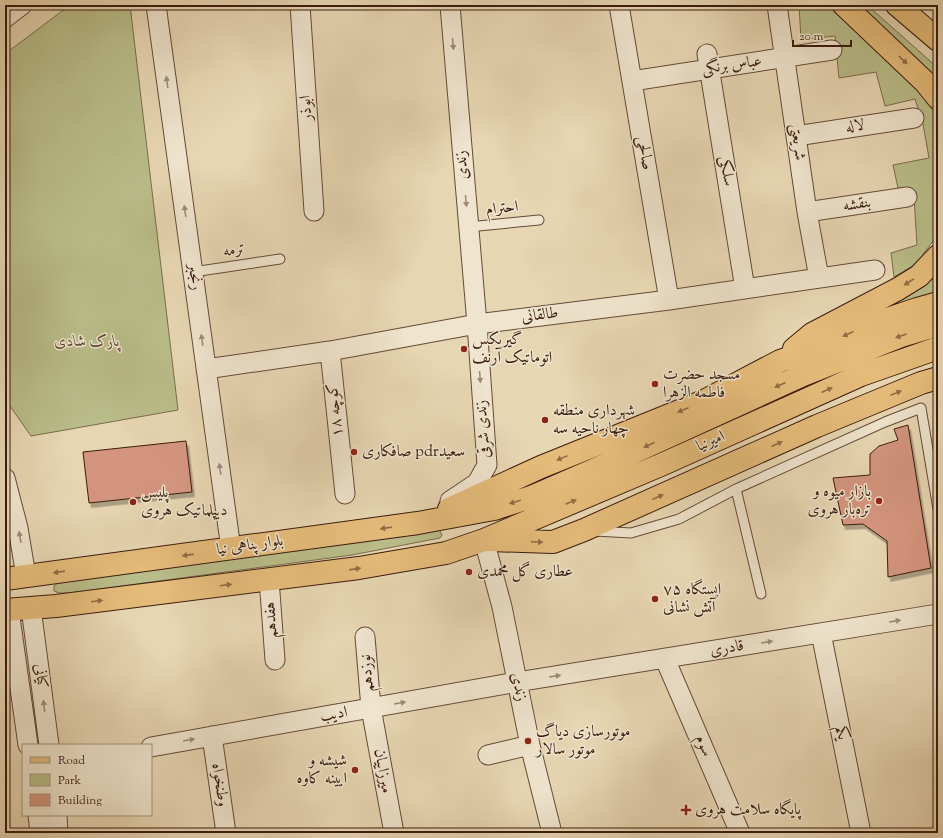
<svg xmlns="http://www.w3.org/2000/svg" width="943" height="838" font-family="'Sorts Mill Goudy',Amiri,serif">
  <style>
    .green { fill: #b9bd89; stroke: #7a6c4c }
    .building { fill: #d4957e; stroke: #3b1c0e; filter: url(#shadow) }
    .lines { fill: none; stroke-linecap: round; stroke-linejoin: round }
    .lane-casing { stroke: #664a37; stroke-width: 11 }
    .street-casing { stroke: #664a37; stroke-width: 21 }
    .primary-casing { stroke: #3b1c0e; stroke-width: 24 }
    .highway-casing { stroke: #3b1c0e; stroke-width: 24 }
    .lane { stroke: #efe4cd; stroke-width: 9 }
    .street { stroke: #efe4cd; stroke-width: 19 }
    .primary { stroke: #e4bb79; stroke-width: 22 }
    .highway { stroke: #e4bb79; stroke-width: 22 }
    .oneway { fill: #9e8a77 }
    .oneway2 { fill: #906c44 }
    .poi-dot { fill: #8f2418; stroke: #efe4cd; stroke-width: 1.5 }
    .labels { text-anchor: middle; dominant-baseline: central; stroke-width: 3; stroke-linejoin: round; paint-order: stroke }
    .street-label { font-size: 16px; fill: #3b1c0e; stroke: #efe4cd }
    .poi-label { font-size: 16px; fill: #3b1c0e; stroke: #efe4cd; text-anchor: start }
    .park-label { font-size: 16px; font-style: italic; fill: #5a442d; stroke: #efe4cd }
  </style>
  <defs>
    <filter id="shadow"><feDropShadow dx="2.5" dy="4.5" stdDeviation="0" flood-color="#0004"/></filter>
  </defs>
  <rect width="100%" height="100%" fill="#e7d6b2"/>
  <filter id="stains"><feTurbulence type="fractalNoise" baseFrequency=".005" numOctaves="4"/><feColorMatrix values="0 0 0 0 .2 0 0 0 0 .09 0 0 0 0 .02 0 0 0 .5 -.17"/></filter>
  <radialGradient id="worn" r=".72"><stop offset=".6" stop-color="#630" stop-opacity="0"/><stop offset="1" stop-color="#630" stop-opacity=".3"/></radialGradient>
  <path class="green" d="M70,5H130L178,410L31,436L5,399V54Z
    M799,5H827L920,91L938,118V234L916,264L894,277L891,253L917,245L914,197L904,189L898,188L893,165L929,158L923,124L915,99L885,106L876,72L839,78L835,36L801,40Z
    M857,5H867L938,68V83Z
    M938,270V297L843,324Z
    M439,529L442,535L440,538L352,555L70,593H59L54,591V586L59,582L389,538Z"/>
  <path class="building" d="M908,425L931,568L888,577L887,541L863,524L843,525L833,478L870,475V454L879,446L898,440L894,429Z
    M186,441L192,492L89,503L83,452Z"/>
  <g class="lines">
    <g class="lane-casing">
      <path id="lane" d="M468,227L539,220
        M193,272L280,259
        M736,489L761,594
        M595,531L631,533L679,519L736,489L885,422L921,408L938,509"/>
    </g>
    <g class="street-casing">
      <path id="street" d="M156,5L231,549
        M300,5L314,211
        M450,5L477,324L487,465L477,483L450,501
        M619,5L669,300
        M777,5L807,212L819,278
        M5,18L22,5
        M707,54L745,289
        M632,81L832,50
        M796,136L914,118
        M807,212L907,197
        M330,351L345,494
        M206,369L330,351L477,324L669,300L875,270
        M5,478L18,528L26,576
        M484,540L502,607L530,745L552,833
        M269,579L275,660
        M31,608L49,745
        M9,610L28,745
        M821,633L861,833
        M365,637L371,708L394,833
        M665,659L740,833
        M212,736L226,833
        M151,747L517,682L938,614
        M488,755L530,745
        M38,815L40,833
        M57,815L58,833"/>
    </g>
    <g class="primary-casing">
      <path id="primary" d="M844,5L925,82L938,98
        M794,349L812,334L898,289L919,276L938,256
        M449,509L541,467L702,402L780,361L822,346L867,326L917,309L938,303
        M489,540L553,542L584,530L817,426L921,383L938,378
        M5,579L418,523L494,509L531,497L628,455L803,375L901,336L938,325
        M5,610L56,606L359,568L446,553L484,540L663,464L861,375L938,348"/>
    </g>
    <g class="highway-casing">
      <path id="highway" d="M897,5L938,40"/>
    </g>
    <use href="#lane" class="lane"/>
    <use href="#street" class="street"/>
    <use href="#primary" class="primary"/>
    <use href="#highway" class="highway"/>
  </g>
  <defs><path id="oneway-solid" d="M-6-.8H1V-3.2L6.5 0L1 3.2V.8H-6Z"/></defs>
  <g class="oneway">
    <use href="#oneway-solid" transform="translate(453 44) rotate(85)"/>
    <use href="#oneway-solid" transform="translate(167 82) rotate(-98)"/>
    <use href="#oneway-solid" transform="translate(466 201) rotate(85)"/>
    <use href="#oneway-solid" transform="translate(185 211) rotate(-98)"/>
    <use href="#oneway-solid" transform="translate(202 340) rotate(-98)"/>
    <use href="#oneway-solid" transform="translate(480 377) rotate(86)"/>
    <use href="#oneway-solid" transform="translate(220 469) rotate(-98)"/>
    <use href="#oneway-solid" transform="translate(20 537) rotate(-100)"/>
    <use href="#oneway-solid" transform="translate(895 621) rotate(-9)"/>
    <use href="#oneway-solid" transform="translate(767 642) rotate(-9)"/>
    <use href="#oneway-solid" transform="translate(555 676) rotate(-9)"/>
    <use href="#oneway-solid" transform="translate(400 703) rotate(-10)"/>
    <use href="#oneway-solid" transform="translate(44 706) rotate(-97)"/>
    <use href="#oneway-solid" transform="translate(189 740) rotate(-10)"/>
  </g>
  <g class="oneway2">
    <use href="#oneway-solid" transform="translate(903 60) rotate(43)"/>
    <use href="#oneway-solid" transform="translate(909 282) rotate(147)"/>
    <use href="#oneway-solid" transform="translate(848 334) rotate(156)"/>
    <use href="#oneway-solid" transform="translate(901 336) rotate(161)"/>
    <use href="#oneway-solid" transform="translate(780 385) rotate(155)"/>
    <use href="#oneway-solid" transform="translate(827 390) rotate(-24)"/>
    <use href="#oneway-solid" transform="translate(896 393) rotate(-22)"/>
    <use href="#oneway-solid" transform="translate(683 410) rotate(158)"/>
    <use href="#oneway-solid" transform="translate(777 444) rotate(-24)"/>
    <use href="#oneway-solid" transform="translate(649 445) rotate(155)"/>
    <use href="#oneway-solid" transform="translate(562 458) rotate(158)"/>
    <use href="#oneway-solid" transform="translate(658 497) rotate(-24)"/>
    <use href="#oneway-solid" transform="translate(515 502) rotate(164)"/>
    <use href="#oneway-solid" transform="translate(571 502) rotate(-23)"/>
    <use href="#oneway-solid" transform="translate(386 528) rotate(172)"/>
    <use href="#oneway-solid" transform="translate(537 542) rotate(2)"/>
    <use href="#oneway-solid" transform="translate(188 555) rotate(172)"/>
    <use href="#oneway-solid" transform="translate(355 569) rotate(-8)"/>
    <use href="#oneway-solid" transform="translate(59 572) rotate(172)"/>
    <use href="#oneway-solid" transform="translate(226 585) rotate(-7)"/>
    <use href="#oneway-solid" transform="translate(97 601) rotate(-7)"/>
  </g>
  <g class="poi-dot">
    <circle cx="464" cy="349" r="4"/>
    <circle cx="655" cy="384" r="4"/>
    <circle cx="545" cy="420" r="4"/>
    <circle cx="354" cy="452" r="4"/>
    <circle cx="879" cy="501" r="4"/>
    <circle cx="133" cy="502" r="4"/>
    <circle cx="469" cy="572" r="4"/>
    <circle cx="655" cy="599" r="4"/>
    <circle cx="528" cy="741" r="4"/>
    <circle cx="355" cy="770" r="4"/>
    <path d="M684 804h4v4h4v4h-4v4h-4v-4h-4v-4h4z"/>
  </g>
  <g class="labels">
    <g class="street-label">
      <text transform="translate(732 66) rotate(-8)">عباس برنگی</text>
      <text transform="translate(307 108) rotate(-94)">ابوذر</text>
      <text transform="translate(855 127) rotate(-9)">لاله</text>
      <text transform="translate(797 142) rotate(82)">شریعتی</text>
      <text transform="translate(644 153) rotate(80)">صالحی</text>
      <text transform="translate(463 165) rotate(-95)">زندی</text>
      <text transform="translate(726 171) rotate(81)">سلکی</text>
      <text transform="translate(857 205) rotate(-9)">بنقشه</text>
      <text transform="translate(502 209) rotate(-6)">احترام</text>
      <text transform="translate(234 251) rotate(-9)">ترمه</text>
      <text transform="translate(194 277) rotate(82)">رنجبر</text>
      <text transform="translate(540 316) rotate(-7)">طالقانی</text>
      <text transform="translate(336 410) rotate(-96)">کوچه ۱۸</text>
      <text transform="translate(484 429) rotate(-94)">زندی شرقی</text>
      <text transform="translate(711 442) rotate(-24)">امیرنیا</text>
      <text transform="translate(250 546) rotate(-8)">بلوار پناهی نیا</text>
      <text transform="translate(272 620) rotate(-94)">هفدهم</text>
      <text transform="translate(727 649) rotate(-9)">قادری</text>
      <text transform="translate(368 673) rotate(-95)">نوزدهم</text>
      <text transform="translate(40 676) rotate(83)">کیانی</text>
      <text transform="translate(518 687) rotate(78)">زندی</text>
      <text transform="translate(334 715) rotate(-10)">ادیب</text>
      <text transform="translate(841 733) rotate(79)">یکم</text>
      <text transform="translate(703 746) rotate(67)">سوم</text>
      <text transform="translate(382 771) rotate(80)">میرزاییان</text>
      <text transform="translate(219 785) rotate(82)">وطنخواه</text>
    </g>
    <g class="poi-label">
      <text x="472" y="340">گیربکس<tspan x="472" dy="18">اتوماتیک آرنف</tspan></text>
      <text x="663" y="375">مسجد حضرت<tspan x="663" dy="18">فاطمه الزهرا</tspan></text>
      <text x="553" y="411">شهرداری منطقه<tspan x="553" dy="18">چهار ناحیه سه</tspan></text>
      <text x="362" y="452">صافکاری pdrسعید</text>
      <text x="871" y="492" text-anchor="end">بازار میوه و<tspan x="871" dy="18">تره‌بار هروی</tspan></text>
      <text x="141" y="493">پلیس<tspan x="141" dy="18">دیپلماتیک هروی</tspan></text>
      <text x="477" y="572">عطاری گل محمدی</text>
      <text x="663" y="590">ایستگاه ۷۵<tspan x="663" dy="18">آتش نشانی</tspan></text>
      <text x="536" y="732">موتورسازی دیاگ<tspan x="536" dy="18">موتور سالار</tspan></text>
      <text x="347" y="761" text-anchor="end">شیشه و<tspan x="347" dy="18">ایینه کاوه</tspan></text>
      <text x="695" y="810">پایگاه سلامت هروی</text>
    </g>
    <g class="park-label">
      <text x="87" y="342">پارک شادی</text>
    </g>
  </g>
  <rect width="943" height="838" fill="none" stroke="#e7d6b2" stroke-width="20"/>
  <rect x="6" y="6" width="931" height="826" fill="none" stroke="#3b1c0e" stroke-width="2"/>
  <rect x="10" y="10" width="923" height="818" fill="none" stroke="#3b1c0e"/>
  <rect x="22" y="744" width="130" height="72" fill="#efe4cd" stroke="#a79481"/>
  <rect x="30" y="757" width="20" height="6" fill="#e4bb79" stroke="#a79481"/>
  <text x="58" y="764" font-size="12" fill="#3b1c0e">Road</text>
  <rect x="30" y="774" width="20" height="12" fill="#b9bd89" stroke="#a79481"/>
  <text x="58" y="784" font-size="12" fill="#3b1c0e">Park</text>
  <rect x="30" y="794" width="20" height="12" fill="#d4957e" stroke="#a79481"/>
  <text x="58" y="804" font-size="12" fill="#3b1c0e">Building</text>
  <path d="M793 40v6h58v-6" fill="none" stroke="#3b1c0e" stroke-width="2"/>
  <text x="799" y="40" font-size="12" fill="#3b1c0e" stroke="#efe4cd" stroke-width="3" paint-order="stroke">20 m</text>
  <rect width="100%" height="100%" filter="url(#stains)"/>
  <rect width="100%" height="100%" fill="url(#worn)"/>
</svg>
